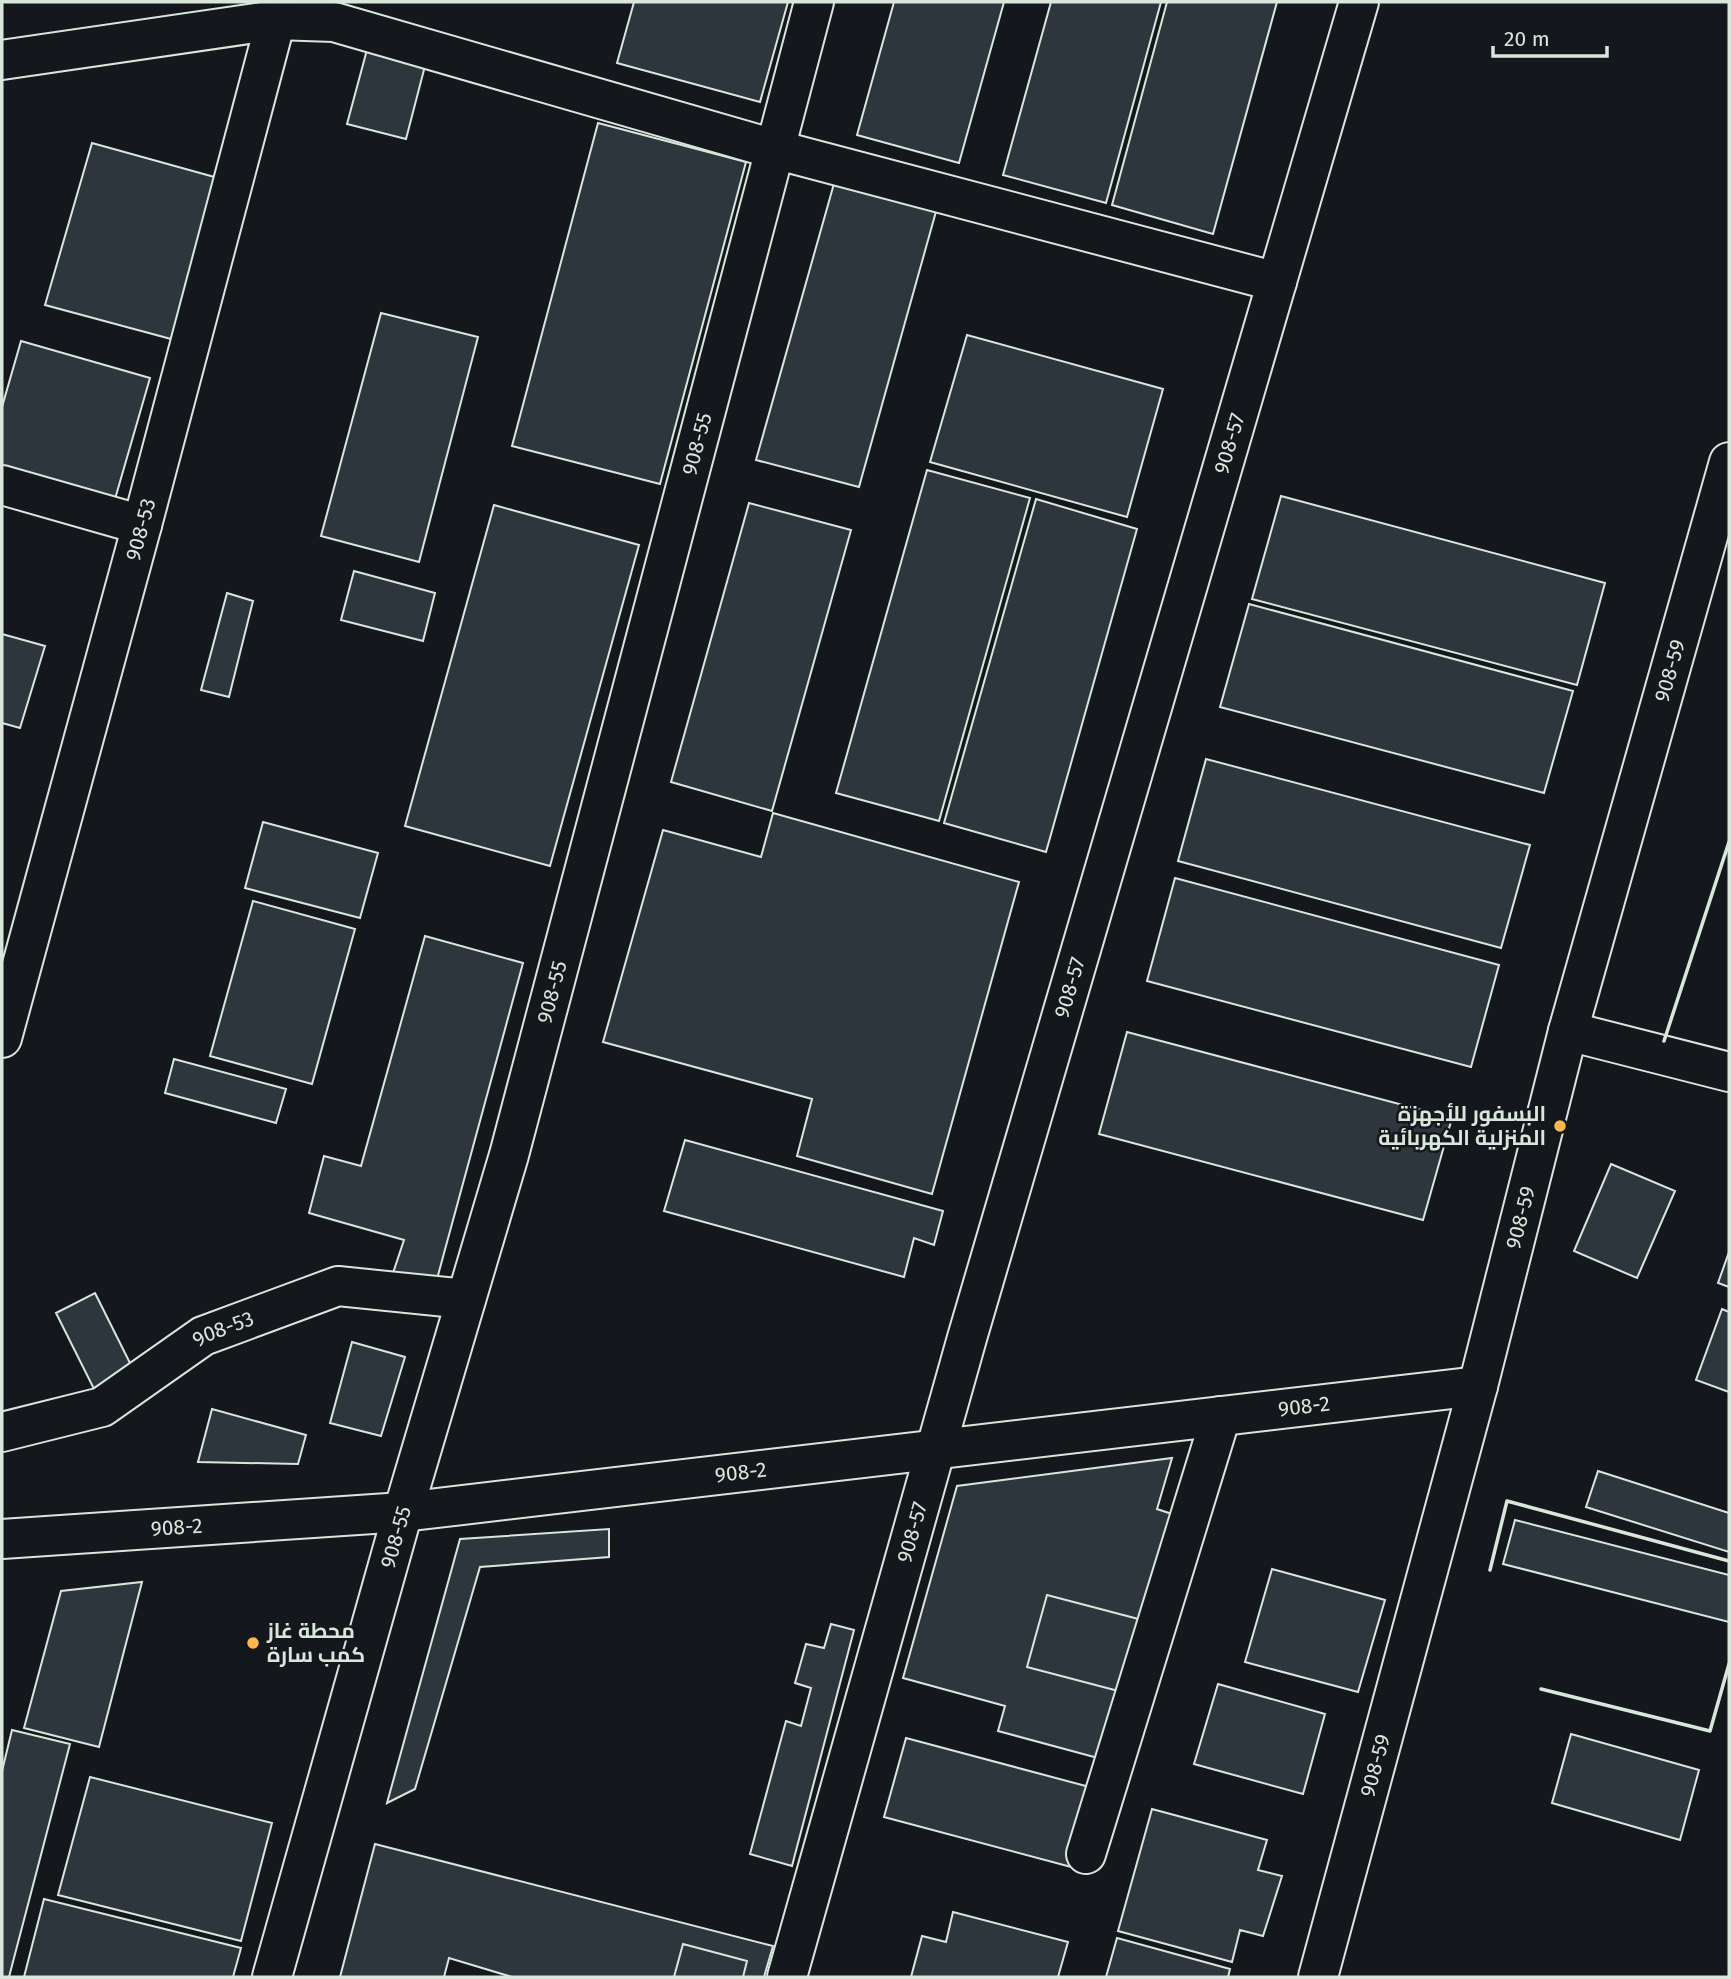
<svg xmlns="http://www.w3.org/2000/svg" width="1731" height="1979" font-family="'Fira Sans',Cairo,sans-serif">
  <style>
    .building { fill: #2c363c; stroke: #d8e6dc; stroke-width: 2 }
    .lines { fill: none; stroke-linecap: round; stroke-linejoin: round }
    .minor-casing { stroke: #d8e6dc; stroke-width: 42 }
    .minor { stroke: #14181c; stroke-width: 38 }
    .wall { stroke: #d8e6dc; stroke-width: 3.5 }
    .poi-dot { fill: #ffb74d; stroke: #14181c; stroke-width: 2.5 }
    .labels { text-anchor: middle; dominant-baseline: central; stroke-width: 5; stroke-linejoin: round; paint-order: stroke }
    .street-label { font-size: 21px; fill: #d8e6dc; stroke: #14181c }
    .poi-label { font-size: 21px; font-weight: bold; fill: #d8e6dc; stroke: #14181c; text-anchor: end }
  </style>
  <rect width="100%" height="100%" fill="#14181c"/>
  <path class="building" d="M634,2H788L760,102L617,63Z
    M894,2H1004L959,163L857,135Z
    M1051,2H1161L1106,203L1003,175Z
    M1167,2H1277L1213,234L1112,205Z
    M368,46L426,62L406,139L347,124Z
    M598,123L746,162L660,484L512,446Z
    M92,143L218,178L171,339L45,305Z
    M835,180L937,208L859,487L756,460Z
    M381,313L478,337L419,562L321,536Z
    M967,335L1163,389L1127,517L930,462Z
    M21,341L150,378L115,499L2,467V407Z
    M927,470L1030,498L939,821L836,793Z
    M1281,496L1605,583L1577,685L1252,599Z
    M1036,499L1137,529L1046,852L944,823Z
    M749,503L851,530L772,811L671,782Z
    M494,505L639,545L550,866L405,826Z
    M354,571L435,593L423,641L341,620Z
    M227,593L253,601L229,697L201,690Z
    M1249,604L1573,691L1544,793L1220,707Z
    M2,634L45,646L20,728L2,723Z
    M1206,759L1530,845L1501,948L1178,861Z
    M773,813L1019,882L932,1194L797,1156L812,1099L603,1042L663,830L761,857Z
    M263,822L378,853L360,918L245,888Z
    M1175,878L1499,965L1471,1067L1147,981Z
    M253,901L355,929L312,1084L210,1056Z
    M425,936L523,963L434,1290L391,1279L404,1240L309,1213L324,1156L361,1166Z
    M1127,1032L1452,1118L1423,1220L1099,1134Z
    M174,1059L286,1089L276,1123L165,1093Z
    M685,1140L943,1211L934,1245L914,1238L904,1277L664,1211Z
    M1611,1164L1675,1191L1637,1278L1574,1251Z
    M1729,1252V1287L1718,1283Z
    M95,1293L134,1371L95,1391L56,1313Z
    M1722,1309L1729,1312V1392L1696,1380Z
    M352,1342L405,1357L381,1436L330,1423Z
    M212,1409L306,1435L298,1464L198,1462Z
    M1172,1458L1157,1509L1178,1516L1109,1761L998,1731L1005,1706L903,1678L957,1486Z
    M1598,1471L1729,1513V1552L1586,1507Z
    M1515,1520L1729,1575V1622L1503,1564Z
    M609,1529V1557L480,1567L415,1789L387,1803L460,1539Z
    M1272,1569L1385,1600L1358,1692L1245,1662Z
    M142,1582L99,1747L24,1728L61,1591Z
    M1047,1595L1146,1621L1126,1693L1027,1667Z
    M831,1624L854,1630L792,1866L750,1854L786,1721L801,1726L811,1688L795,1683L806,1644L824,1648Z
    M1218,1684L1325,1714L1303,1794L1194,1764Z
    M12,1730L70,1744L9,1977H2V1771Z
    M1571,1734L1699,1770L1680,1840L1552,1803Z
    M906,1738L1097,1789L1075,1868L884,1817Z
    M90,1777L272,1823L241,1941L58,1895Z
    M1152,1809L1267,1840L1258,1870L1282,1876L1263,1936L1240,1930L1232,1962L1118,1931Z
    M375,1844L773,1946L764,1977H512L449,1958L444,1977H340Z
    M44,1899L241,1948L233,1977H24Z
    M953,1912L1068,1942L1058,1977H911L922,1936L946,1942Z
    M1117,1938L1230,1969L1228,1977H1106Z
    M683,1944L747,1961L743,1977H674Z"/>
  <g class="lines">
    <g class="minor-casing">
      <g id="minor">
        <path d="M2,60L276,20L334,22L774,149L1277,282"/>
        <path d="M2,485L142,525"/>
        <path d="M1568,1031L1729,1072"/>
        <path id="s1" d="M2,1038L142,525L276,20"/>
        <path id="s2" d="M2,1432L102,1407L203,1336L338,1286L466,1299"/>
        <path id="s3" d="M2,1539L403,1512L1478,1386"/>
        <path d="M1086,1854L1221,1416"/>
        <path id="s4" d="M272,1977L403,1512L509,1155L814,2"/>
        <path id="s5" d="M787,1977L967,1338L1359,2"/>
        <path id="s6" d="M1318,1977L1478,1386L1568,1031L1729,462"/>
      </g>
    </g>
    <use href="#minor" class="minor"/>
    <path class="wall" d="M1664,1041L1729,842
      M1490,1570L1507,1501L1729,1561
      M1541,1689L1710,1731L1729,1664"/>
  </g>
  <g class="poi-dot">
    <circle cx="1560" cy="1126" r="7"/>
    <circle cx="253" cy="1643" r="7"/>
  </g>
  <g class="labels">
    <g class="street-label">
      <text stroke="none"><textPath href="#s4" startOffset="1591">908-55</textPath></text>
      <text stroke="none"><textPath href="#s5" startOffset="1596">908-57</textPath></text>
      <text stroke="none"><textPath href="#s1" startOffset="527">908-53</textPath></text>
      <text stroke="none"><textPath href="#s6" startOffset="1353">908-59</textPath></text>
      <text stroke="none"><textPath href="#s5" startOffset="1029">908-57</textPath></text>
      <text stroke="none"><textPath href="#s4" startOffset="1024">908-55</textPath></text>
      <text stroke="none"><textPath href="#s6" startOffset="786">908-59</textPath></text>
      <text stroke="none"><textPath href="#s2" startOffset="248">908-53</textPath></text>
      <text stroke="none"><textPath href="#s3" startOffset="1309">908-2</textPath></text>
      <text stroke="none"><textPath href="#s3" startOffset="742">908-2</textPath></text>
      <text stroke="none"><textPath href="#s3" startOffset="175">908-2</textPath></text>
      <text stroke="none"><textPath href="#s5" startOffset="462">908-57</textPath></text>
      <text stroke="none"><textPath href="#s4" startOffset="457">908-55</textPath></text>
      <text stroke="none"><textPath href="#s6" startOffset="219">908-59</textPath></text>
    </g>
    <g class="poi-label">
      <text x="1546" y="1114">البسفور للأجهزة<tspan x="1546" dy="24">المنزلية الكهربائية</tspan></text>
      <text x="267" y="1631" text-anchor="start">محطة غاز<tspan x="267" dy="24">كمب سارة</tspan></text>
    </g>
  </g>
  <rect width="1731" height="1979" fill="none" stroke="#d8e6dc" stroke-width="7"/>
  <path d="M1493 46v10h114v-10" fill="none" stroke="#d8e6dc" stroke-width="3.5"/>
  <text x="1504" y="46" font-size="21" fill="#d8e6dc" stroke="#14181c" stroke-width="5" paint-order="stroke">20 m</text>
</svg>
